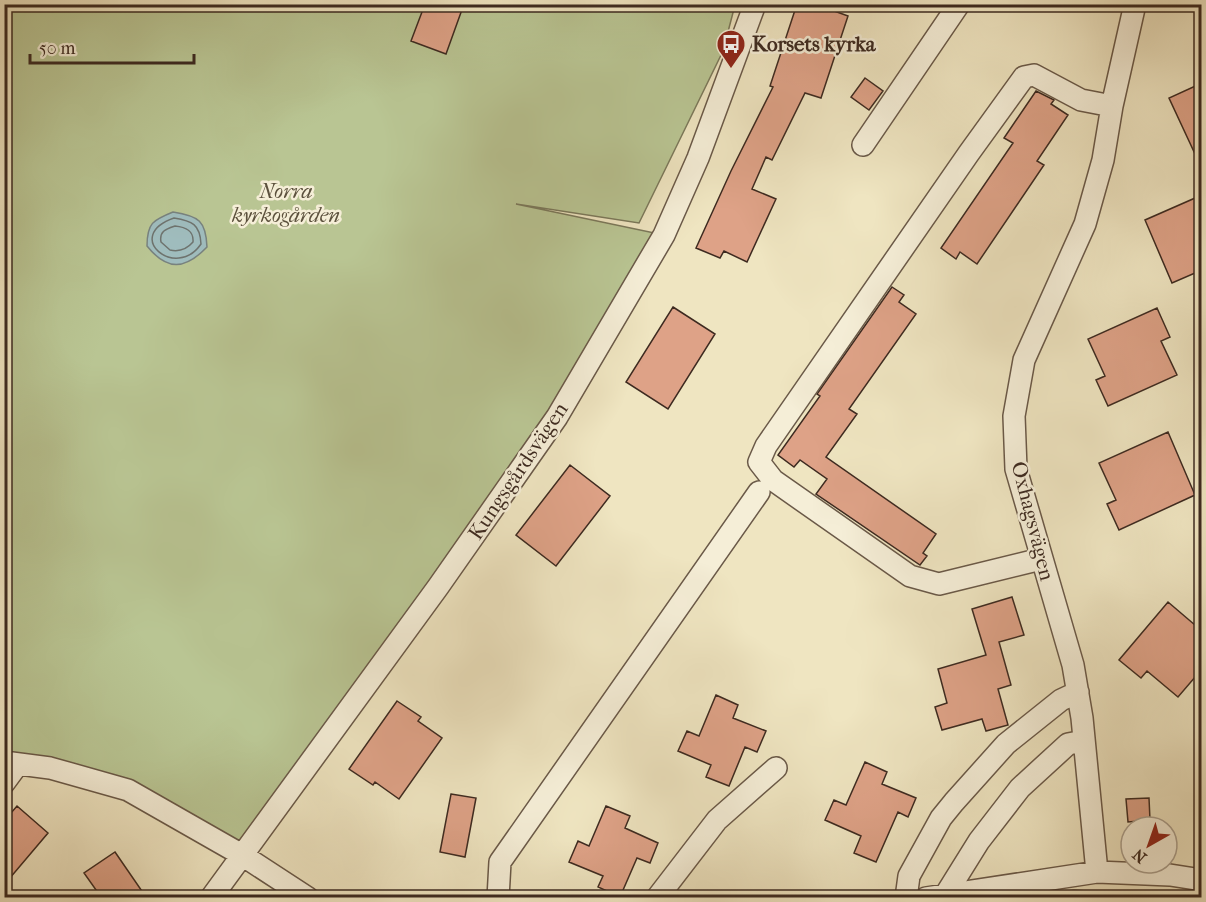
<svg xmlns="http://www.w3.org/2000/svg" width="1206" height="902" font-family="'IM FELL French Canon',serif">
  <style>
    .green { fill: #b9c593; stroke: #7b785a; stroke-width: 1.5 }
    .water { fill: #9fbcbd; stroke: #78827e; stroke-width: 1.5 }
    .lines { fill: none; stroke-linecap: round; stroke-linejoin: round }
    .shore { stroke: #6e736e; stroke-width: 1.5 }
    .building { fill: #dea287; stroke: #3d2a20; stroke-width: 1.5 }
    .minor-casing { stroke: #6a5948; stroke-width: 24 }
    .minor { stroke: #f5eed7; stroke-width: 21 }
    .labels { text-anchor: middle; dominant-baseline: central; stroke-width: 5; stroke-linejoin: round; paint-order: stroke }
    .poi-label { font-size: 21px; font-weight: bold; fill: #3d2a20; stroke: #f5eed7; text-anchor: start }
    .park-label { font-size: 21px; font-style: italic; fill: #5c513d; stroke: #f5eed7 }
    .street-label { font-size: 21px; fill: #3d2a20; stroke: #f5eed7 }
  </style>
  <rect width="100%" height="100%" fill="#efe5c1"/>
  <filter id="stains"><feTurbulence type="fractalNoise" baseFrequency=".00333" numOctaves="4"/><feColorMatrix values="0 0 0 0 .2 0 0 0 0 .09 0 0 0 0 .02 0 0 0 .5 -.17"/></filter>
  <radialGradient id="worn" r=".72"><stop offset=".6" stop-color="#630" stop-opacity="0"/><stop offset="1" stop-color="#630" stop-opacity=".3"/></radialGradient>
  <path class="green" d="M4,5H735L723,51L639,223L516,204L664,235L557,417L242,855L128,790L5,762Z
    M1074,890L1159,897H1028Z"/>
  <path class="water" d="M173,212C199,216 206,221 207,247C185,270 167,271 147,246C147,223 153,220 173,212Z"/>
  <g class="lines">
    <path class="shore" d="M174,218C192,221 200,224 201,244C176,281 122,236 174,218Z
      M175,226C185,227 194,230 193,242C187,249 179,252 170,250L161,242C159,231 166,229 175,226Z"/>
  </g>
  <path class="building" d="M425,4H464L446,54L411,41Z
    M797,4H815L848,16L821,98L805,93L772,160L766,157L752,189L776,199L747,262L724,251L720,258L696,248L731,171L773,87L770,86Z
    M865,78L883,91L869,110L851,97Z
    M1202,83V169L1169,98Z
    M1036,91L1054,100L1051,104L1068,115L1037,161L1044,165L977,264L960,252L956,259L941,248L1013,143L1004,138Z
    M1202,195V270L1172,283L1145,220Z
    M892,287L904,295L899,302L916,314L849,409L857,414L826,457L936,534L923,553L927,556L920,565L816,494L827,479L800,460L794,467L778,455L820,396L817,394Z
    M673,307L715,334L668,409L626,382Z
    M1157,308L1170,337L1161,341L1177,375L1108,406L1096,380L1105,376L1088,339Z
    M1168,432L1195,495L1119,530L1107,504L1116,500L1099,463Z
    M570,465L610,496L556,566L516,535Z
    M1012,597L1024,635L999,642L1011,685L998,689L1008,725L986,731L982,719L942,730L935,707L947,703L938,669L986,655L972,609Z
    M1168,602L1202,631V669L1178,697L1147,671L1141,678L1119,660Z
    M716,695L738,705L733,718L766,731L757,752L745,747L729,786L706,777L711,765L678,751L687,731L699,736Z
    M397,701L421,717L418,721L442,738L399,799L375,782L373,785L349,769Z
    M865,762L887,772L882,784L916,798L908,817L898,812L876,862L854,853L861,836L825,820L834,800L846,805Z
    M451,794L476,798L465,857L440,852Z
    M1149,798L1150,820L1128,822L1126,799Z
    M17,806L48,833L4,885V821Z
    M606,806L630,816L625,828L658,843L650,863L637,858L620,897L598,887L603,876L569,862L578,841L589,846Z
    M115,852L146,897H101L84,873Z"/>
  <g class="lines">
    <g class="minor-casing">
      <path id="minor" d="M863,145L959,4
        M1041,559L939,584L910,576L773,480L759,462L766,446L969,153L1024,77L1034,75L1081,100L1112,106
        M4,762L50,768L128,790L242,855L308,898
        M4,783L18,764
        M1097,872L1082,718L1073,665L1016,469L1014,416L1024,360L1085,224L1103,160L1112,106L1135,4
        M946,894L979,841L1020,788L1068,744L1084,741
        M211,898L438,587L557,417L664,235L698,158L755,4
        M498,898L500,862L759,492
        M657,898L717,820L776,768
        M906,898L909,876L941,818L954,802L1006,744L1061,700L1078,692
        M926,898L1097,872L1170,875L1202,880"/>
    </g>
    <use href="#minor" class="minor"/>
  </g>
  <defs>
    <g id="bus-pin" transform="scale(1.5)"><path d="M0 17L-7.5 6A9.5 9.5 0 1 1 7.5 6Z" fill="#8f2418" stroke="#f5eed7"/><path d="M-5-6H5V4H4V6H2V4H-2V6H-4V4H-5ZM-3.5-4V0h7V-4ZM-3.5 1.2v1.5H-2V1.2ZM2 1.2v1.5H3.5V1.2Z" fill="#fff"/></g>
  </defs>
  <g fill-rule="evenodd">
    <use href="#bus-pin" x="731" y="44"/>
  </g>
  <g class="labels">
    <g class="poi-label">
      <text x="752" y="44">Korsets kyrka</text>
    </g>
    <g class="park-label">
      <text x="286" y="191">Norra<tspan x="286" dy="24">kyrkogården</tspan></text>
    </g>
    <g class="street-label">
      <text transform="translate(518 471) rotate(-56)">Kungsgårdsvägen</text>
      <text transform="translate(1033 521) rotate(76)">Oxhagsvägen</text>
    </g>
  </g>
  <rect width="1206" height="902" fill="none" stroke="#efe5c1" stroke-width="24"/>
  <rect x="6" y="6" width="1194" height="890" fill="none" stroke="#3d2a20" stroke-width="3"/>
  <rect x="12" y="12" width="1182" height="878" fill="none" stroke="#3d2a20" stroke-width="1.5"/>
  <g transform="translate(1149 845) rotate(220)"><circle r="28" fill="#f5eed7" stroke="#aba08e" stroke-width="1.5"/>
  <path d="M0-4.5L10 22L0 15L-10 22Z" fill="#8f2418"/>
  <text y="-9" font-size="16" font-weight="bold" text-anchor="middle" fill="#3d2a20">N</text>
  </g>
  <path d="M30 54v9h164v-9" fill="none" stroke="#3d2a20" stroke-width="3"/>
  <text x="39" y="54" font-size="18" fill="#3d2a20" stroke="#f5eed7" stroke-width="4.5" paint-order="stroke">50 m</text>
  <rect width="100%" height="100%" filter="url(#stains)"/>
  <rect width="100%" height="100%" fill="url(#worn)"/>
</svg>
